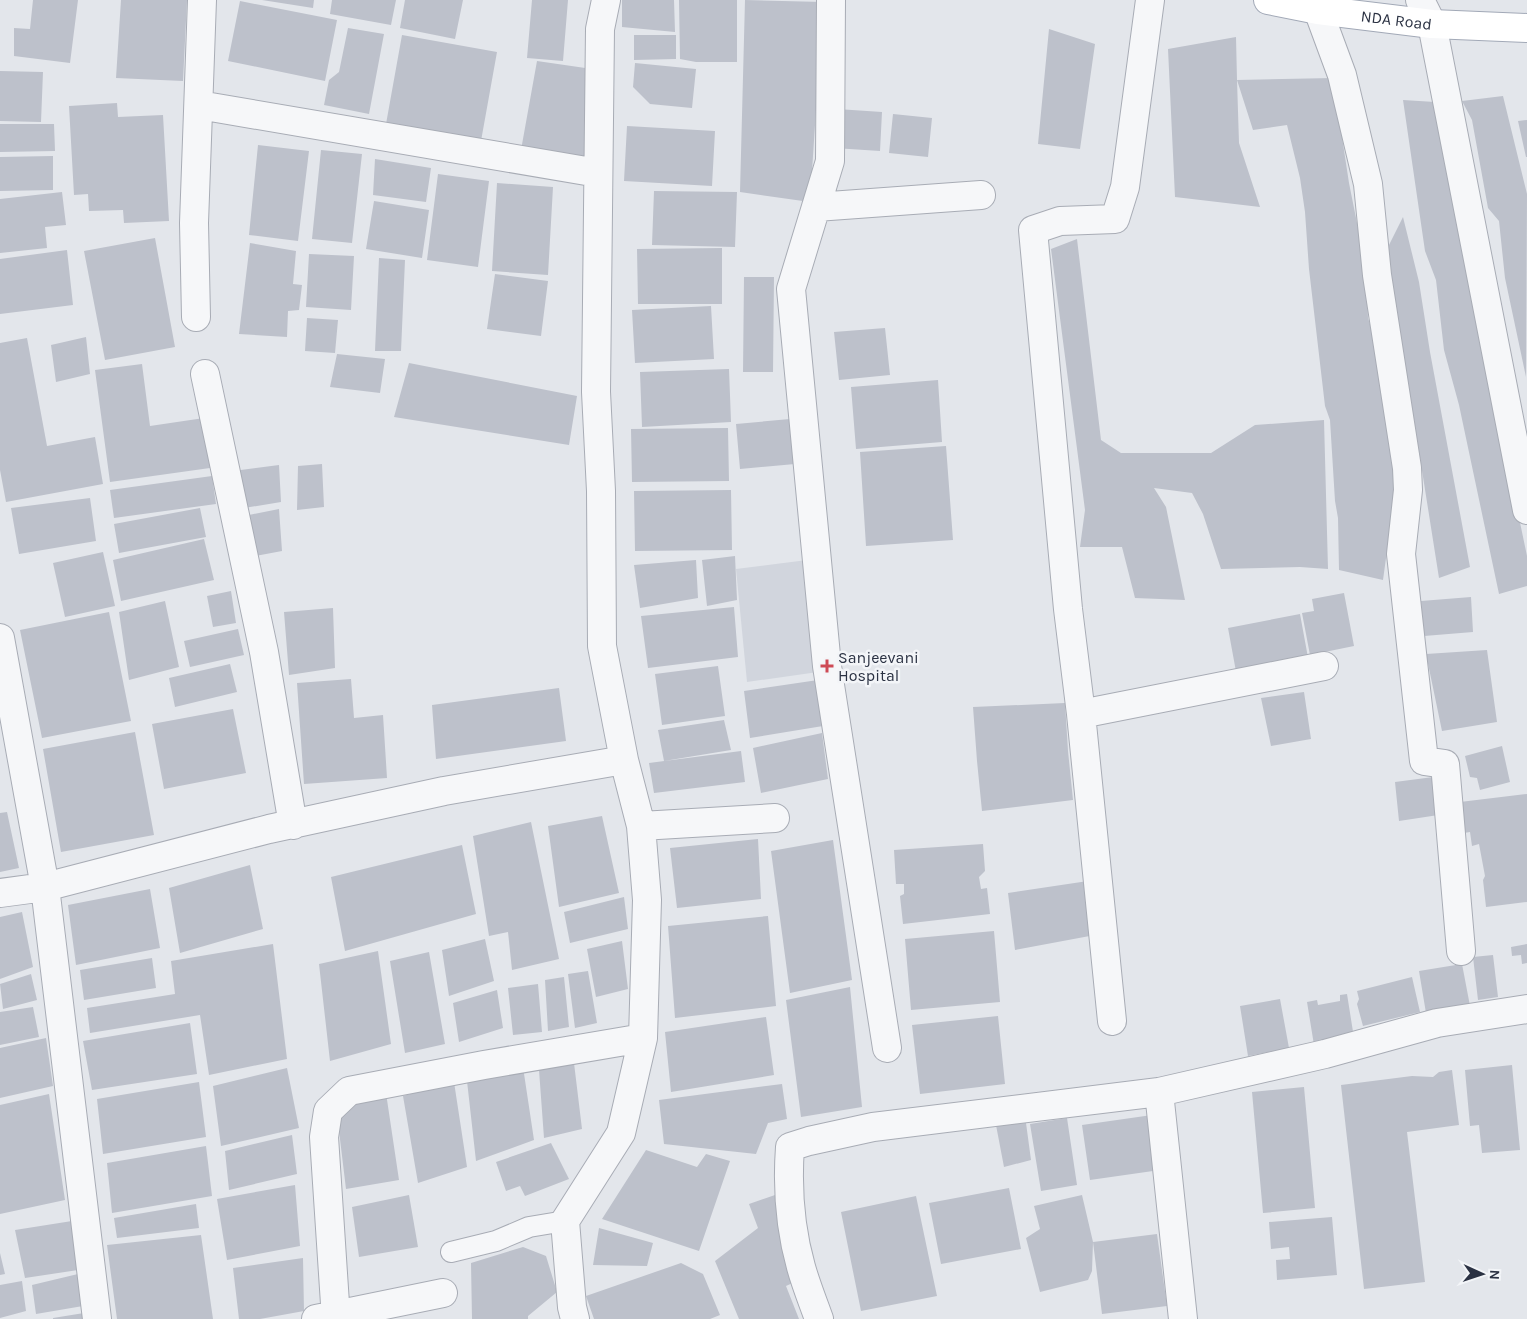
<svg xmlns="http://www.w3.org/2000/svg" width="1527" height="1319" font-family="Karla,sans-serif">
  <style>
    .built { fill: #d1d5dd }
    .building { fill: #bdc1cb }
    .lines { fill: none; stroke-linecap: round; stroke-linejoin: round }
    .service-casing { stroke: #a8acb5; stroke-width: 22 }
    .minor-casing { stroke: #a8acb5; stroke-width: 30 }
    .primary-casing { stroke: #a2a9b7; stroke-width: 30 }
    .service { stroke: #f6f7f9; stroke-width: 20 }
    .minor { stroke: #f6f7f9; stroke-width: 28 }
    .primary { stroke: #fff; stroke-width: 28 }
    .poi-dot { fill: #ce4a55; stroke: #f3f5f8; stroke-width: 2 }
    .labels { text-anchor: middle; dominant-baseline: central; stroke-width: 5; stroke-linejoin: round; paint-order: stroke }
    .street-label { font-size: 16px; fill: #2b3243; stroke: #f3f5f8 }
    .poi-label { font-size: 16px; fill: #2b3243; stroke: #f3f5f8; text-anchor: start }
  </style>
  <rect width="100%" height="100%" fill="#e3e6eb"/>
  <path class="built" d="M807,560L818,672L747,682L736,569Z"/>
  <path class="building" d="M33,0H78L70,63L14,56V28L30,29Z
    M121,0H187L183,81L116,78Z
    M262,0H314L313,8Z
    M332,0H396L391,25L330,14Z
    M405,0H463L455,39L400,28Z
    M532,0H568L563,61L527,58Z
    M622,0H674L675,32L622,27Z
    M679,0H737V62H696L680,59Z
    M745,0L823,2L810,202L740,192Z
    M240,1L337,20L325,81L228,61Z
    M348,28L384,34L369,114L324,105L329,80L339,72Z
    M1049,29L1095,44L1080,149L1038,144Z
    M402,35L497,52L481,141L386,124Z
    M634,35H676V59L634,60Z
    M1236,37L1237,80L1333,78L1349,183L1366,268L1368,318L1378,349L1394,436L1395,493L1383,580L1339,570L1338,518L1335,501L1330,420L1325,406L1309,269L1305,212L1300,178L1287,125L1253,130L1237,80L1239,143L1260,207L1175,197L1168,49Z
    M537,61L599,70L589,161L521,150Z
    M635,63L696,69L692,108L650,104L633,87Z
    M0,71L43,72L41,122L0,121Z
    M1503,96L1527,194L1526,377L1505,278L1499,221L1488,208L1472,120L1462,101Z
    M1403,100L1435,102L1454,206L1527,556V586L1499,594L1459,405L1444,350L1436,280L1425,251Z
    M117,103L118,117L163,115L169,221L124,223L123,210L89,211L88,194L74,195L69,106Z
    M837,109L882,112L880,151L834,148Z
    M893,114L932,118L928,157L889,153Z
    M1527,120V157H1526L1518,121Z
    M0,124H54L55,151L0,152Z
    M627,126L715,131L712,186L624,181Z
    M258,145L309,151L298,241L249,235Z
    M321,150L362,154L352,243L312,239Z
    M53,156V190L0,191V157Z
    M375,159L431,168L426,202L373,195Z
    M438,174L489,181L478,267L427,260Z
    M497,183L553,187L548,275L492,271Z
    M654,191L737,192L735,247L652,245Z
    M62,192L66,225L45,227L47,248L0,253V199Z
    M374,201L429,210L422,258L366,249Z
    M1403,217L1419,282L1430,352L1470,567L1439,578L1387,249Z
    M155,238L175,347L105,360L84,251Z
    M1077,239L1101,440L1121,453H1211L1255,425L1324,420L1328,569L1300,567L1221,569L1203,514L1192,493L1154,488L1166,507L1185,600L1135,598L1122,547H1080L1085,510L1051,249Z
    M250,243L296,251L293,284L302,285L299,310L288,311L287,337L239,334Z
    M722,248V304H638L637,249Z
    M67,250L73,305L0,314V259Z
    M309,254L354,256L351,310L306,307Z
    M379,258L405,260L401,351H375Z
    M495,274L548,281L541,336L487,329Z
    M744,277H774L773,372H743Z
    M711,306L714,359L635,363L632,310Z
    M307,318L338,320L335,353L305,351Z
    M885,328L890,375L839,380L834,332Z
    M86,337L90,374L56,382L51,345Z
    M27,338L47,446L95,437L103,484L6,502L0,470V343Z
    M337,354L385,359L380,393L330,387Z
    M409,363L577,396L569,445L394,417Z
    M142,364L150,426L204,418L210,468L110,482L95,370Z
    M729,369L731,422L642,427L640,372Z
    M938,380L942,442L856,449L851,387Z
    M790,419L795,464L740,469L736,424Z
    M728,428L729,481L632,482L631,429Z
    M946,446L953,540L866,546L860,452Z
    M322,464L324,507L297,510L298,466Z
    M279,465L281,502L238,509L233,471Z
    M212,476L216,504L114,518L110,490Z
    M731,490L732,550L635,551L634,491Z
    M90,498L96,541L19,554L11,508Z
    M200,508L206,537L119,553L114,524Z
    M279,509L282,551L250,557L244,516Z
    M204,539L214,580L121,601L113,560Z
    M103,552L115,606L65,617L53,563Z
    M735,556L737,600L707,606L702,560Z
    M696,560L698,598L640,608L634,565Z
    M231,591L236,623L213,627L207,596Z
    M1344,593L1354,646L1310,655L1302,613L1314,611L1312,599Z
    M1471,597L1473,632L1424,636L1421,601Z
    M165,601L179,667L129,680L119,612Z
    M734,607L738,657L648,668L641,616Z
    M333,608L335,668L289,675L284,612Z
    M109,612L131,721L42,738L20,630Z
    M1300,614L1309,663L1237,677L1228,628Z
    M238,629L244,655L190,667L184,641Z
    M1487,650L1497,722L1442,731L1426,654Z
    M230,664L237,692L175,707L169,678Z
    M718,666L725,716L662,725L655,674Z
    M351,679L354,718L383,715L387,778L304,784L297,683Z
    M818,680L823,726L750,738L744,691Z
    M559,688L566,741L436,759L432,705Z
    M1304,692L1311,739L1271,746L1261,698Z
    M1065,703L1068,751L1073,800L982,811L977,761L973,707Z
    M233,709L246,773L164,789L152,724Z
    M724,720L731,750L664,761L658,730Z
    M135,732L154,835L61,852L43,749Z
    M822,733L828,779L761,793L753,748Z
    M1502,746L1510,782L1480,790L1477,778L1470,777L1465,756Z
    M741,751L745,782L654,793L649,763Z
    M1441,776L1445,814L1399,821L1395,782Z
    M1527,794V902L1486,907L1483,880L1485,876L1479,844L1472,846L1470,832L1464,833L1460,802Z
    M7,812L19,868L0,872V813Z
    M602,816L619,893L559,907L548,826Z
    M531,822L559,959L512,970L508,932L489,936L473,836Z
    M758,839L761,899L677,908L670,848Z
    M833,840L852,980L790,993L771,851Z
    M983,844L985,871L979,877L981,889L987,888L990,914L903,924L900,896L904,894V884H896L894,850Z
    M462,845L476,914L345,951L331,877Z
    M250,865L263,929L180,953L169,888Z
    M1088,881L1095,935L1015,950L1008,893Z
    M150,889L160,948L76,965L68,905Z
    M624,897L628,929L570,943L564,912Z
    M22,912L33,967L0,979V917Z
    M768,916L776,1006L675,1018L668,926Z
    M994,931L1000,1002L911,1010L905,939Z
    M485,939L494,981L449,996L442,950Z
    M622,941L628,989L596,997L587,949Z
    M273,944L287,1059L209,1075L200,1015L90,1033L87,1008L175,994L171,961Z
    M1527,944V963L1522,964L1521,955L1512,956L1511,947Z
    M378,951L391,1044L330,1061L319,964Z
    M429,952L445,1044L405,1053L390,961Z
    M1493,955L1498,997L1478,1000L1473,957Z
    M152,958L156,988L84,1000L80,970Z
    M1462,964L1470,1006L1426,1013L1419,971Z
    M588,971L597,1023L575,1028L568,974Z
    M31,974L37,1000L3,1009L0,984Z
    M564,977L569,1027L548,1031L545,980Z
    M1412,977L1420,1012L1363,1026L1357,1004L1359,999L1357,991Z
    M538,984L542,1032L513,1035L508,988Z
    M850,987L862,1107L801,1117L786,1000Z
    M497,990L503,1028L459,1042L453,1003Z
    M1347,994L1354,1038L1314,1045L1307,1002L1317,1000L1318,1005L1340,1001V995Z
    M1280,999L1289,1048L1248,1056L1240,1006Z
    M33,1007L39,1037L0,1045V1012Z
    M998,1016L1005,1084L920,1094L912,1025Z
    M766,1017L774,1075L671,1092L665,1032Z
    M190,1023L197,1074L92,1090L83,1041Z
    M46,1038L53,1086L0,1098V1048Z
    M574,1063L582,1129L544,1138L539,1070Z
    M1512,1065L1520,1150L1482,1153L1479,1125L1470,1126L1465,1070Z
    M523,1067L534,1140L476,1161L467,1081Z
    M287,1068L299,1128L221,1146L213,1086Z
    M1452,1070L1459,1125L1407,1132L1425,1282L1364,1289L1341,1085L1412,1076L1433,1077L1439,1072Z
    M199,1082L206,1137L103,1154L97,1099Z
    M454,1082L467,1167L418,1183L403,1096Z
    M782,1084L787,1119L768,1123L756,1154L664,1144L659,1100Z
    M1304,1087L1315,1208L1263,1213L1252,1092Z
    M386,1093L399,1180L346,1189L336,1106Z
    M49,1094L65,1200L0,1214V1105Z
    M1152,1115L1160,1170L1090,1180L1082,1125Z
    M1067,1118L1077,1185L1041,1191L1030,1124Z
    M1026,1123L1031,1160L1004,1167L996,1125Z
    M292,1135L297,1174L229,1190L225,1151Z
    M551,1143L569,1179L525,1196L520,1186L506,1191L496,1162Z
    M206,1146L212,1196L112,1213L107,1163Z
    M646,1150L697,1167L706,1154L730,1161L699,1251L602,1219Z
    M295,1185L300,1246L227,1260L217,1199Z
    M1009,1188L1021,1249L941,1264L929,1203Z
    M409,1195L418,1247L359,1257L352,1207Z
    M775,1195L797,1281L786,1286L799,1319H739L715,1261L758,1228L749,1204Z
    M1082,1195L1093,1242L1092,1271L1088,1280L1040,1292L1026,1238L1040,1229L1034,1206Z
    M916,1196L937,1296L861,1311L841,1212Z
    M196,1204L199,1228L117,1238L114,1218Z
    M1332,1217L1337,1275L1277,1280L1276,1260L1290,1259L1289,1247L1271,1249L1269,1222Z
    M72,1221L78,1270L25,1278L15,1230Z
    M599,1228L653,1243L647,1266L593,1265Z
    M1157,1234L1167,1306L1102,1314L1093,1242Z
    M201,1235L213,1319H117L107,1245Z
    M523,1247L546,1256L557,1292L528,1316V1319H472L471,1263Z
    M0,1253L5,1274L0,1275Z
    M303,1258L304,1311L260,1319H239L233,1268Z
    M681,1263L703,1274L720,1315L710,1319H594L586,1296Z
    M78,1274L83,1306L36,1314L32,1285Z
    M22,1281L26,1311L0,1318V1285Z
    M84,1313V1319H53V1318Z"/>
  <g class="lines">
    <g class="service-casing">
      <path id="service" d="M451,1252L496,1241L529,1227L565,1221"/>
    </g>
    <g class="minor-casing">
      <path id="minor" d="M831,0L830,161L791,289L827,666L887,1048
        M1420,0L1432,24L1527,510
        M1318,10L1342,75L1368,184L1377,275L1407,468L1408,490L1401,554L1424,761L1445,764L1461,951
        M199,105L598,173
        M816,207L981,195
        M196,317L194,223L202,0
        M205,374L264,652L293,825
        M0,638L45,887L97,1319
        M1081,714L1324,666
        M641,826L775,818
        M0,893L45,887L269,829L444,791L624,760
        M1112,1021L1081,714L1068,609L1033,230L1060,221L1115,219L1125,187L1150,0
        M1159,1092L1183,1319
        M316,1319L443,1293
        M336,1319L324,1137L328,1111L349,1091L484,1065L643,1038
        M575,1319L572,1307L565,1221L621,1133L643,1038L647,900L641,826L624,760L602,646L601,491L596,392L600,29L606,0
        M819,1319C813,1302 806,1285 801,1267C790,1228 787,1188 790,1147L809,1141L873,1127L1159,1092L1325,1054L1437,1023L1527,1009"/>
    </g>
    <g class="primary-casing">
      <g id="primary">
        <path id="s1" d="M1268,0L1318,10L1432,24L1527,28"/>
      </g>
    </g>
    <use href="#service" class="service"/>
    <use href="#minor" class="minor"/>
    <use href="#primary" class="primary"/>
  </g>
  <path class="poi-dot" d="M824.5 658.5h5v5h5v5h-5v5h-5v-5h-5v-5h5z"/>
  <g class="labels">
    <g class="street-label">
      <text stroke="none"><textPath href="#s1" startOffset="130">NDA Road</textPath></text>
    </g>
    <g class="poi-label">
      <text x="838" y="657">Sanjeevani<tspan x="838" dy="18">Hospital</tspan></text>
    </g>
  </g>
  <g transform="translate(1482 1274) rotate(93)" stroke="#f3f5f8" stroke-width="4" paint-order="stroke">
  <path d="M0-4L9 19L0 12L-9 19Z" fill="#2b3243"/>
  <text y="-8" font-size="14" font-weight="bold" text-anchor="middle" fill="#2b3243">N</text>
  </g>
</svg>
